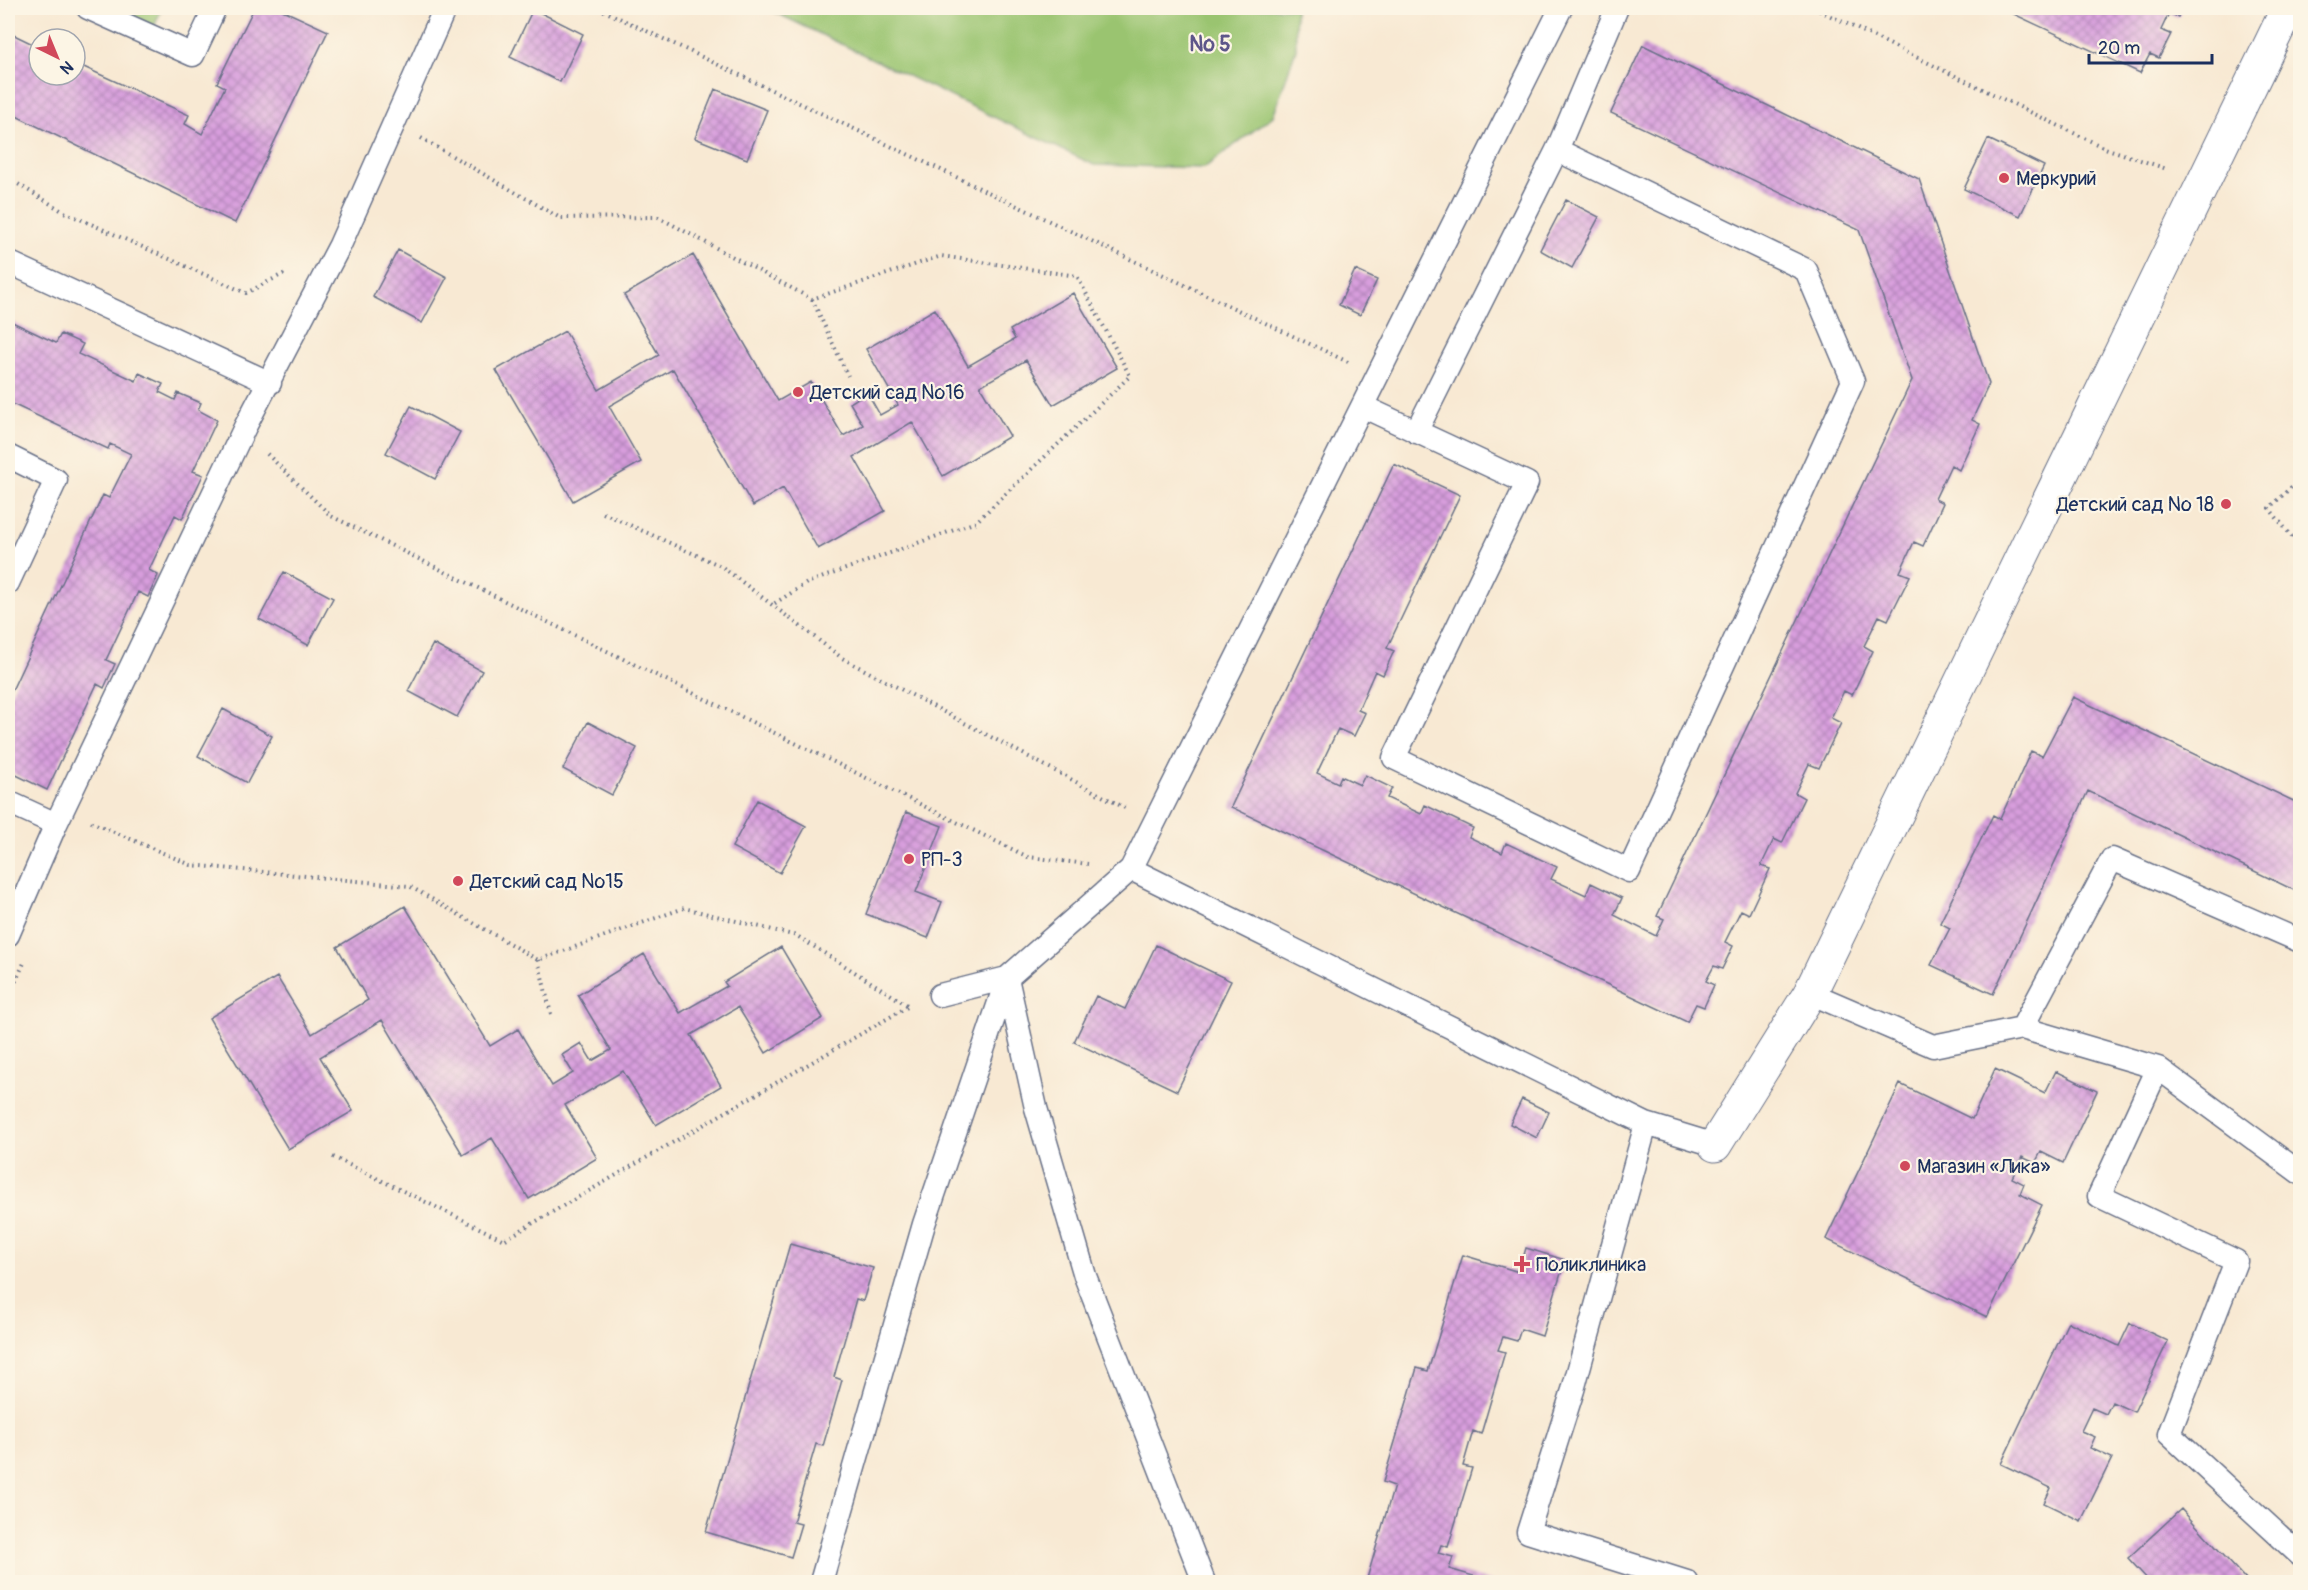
<svg xmlns="http://www.w3.org/2000/svg" width="2308" height="1590" font-family="Pangolin,sans-serif">
  <style>
    .grass { fill: url(#grass-tufts); stroke: #5a7a67; stroke-width: 1.5 }
    .park { fill: #9ac470; stroke: #5a7a67; stroke-width: 1.5 }
    .building { fill: url(#building-cross-hatch) }
    .lines { fill: none; stroke-linecap: round; stroke-linejoin: round }
    .lane-casing { stroke: #687087; stroke-width: 25 }
    .street-casing { stroke: #687087; stroke-width: 35 }
    .path { stroke: #687087; stroke-width: 4; stroke-dasharray: 1.5 4.5; stroke-linecap: butt }
    .lane { stroke: #fff; stroke-width: 22 }
    .street { stroke: #fff; stroke-width: 33 }
    .poi-dot { fill: #d1495b; stroke: #fcf5e5; stroke-width: 2 }
    .labels { text-anchor: middle; dominant-baseline: central; stroke-width: 4.5; stroke-linejoin: round; paint-order: stroke }
    .poi-label { font-size: 20px; fill: #1b2f5e; stroke: #fcf5e5; text-anchor: start }
    .neighbourhood-label { font-size: 21px; font-weight: bold; fill: #5d568a; stroke: #fcf5e5 }
  </style>
  <defs>
    <pattern id="grass-tufts" width="24" height="20" patternUnits="userSpaceOnUse" patternTransform="scale(1.5)"><rect width="24" height="20" fill="#9ac470"/><path d="M3 7l-1-3M5 7V3M7 7l1-3M15 17l-1-3M17 17v-4M19 17l1-3" fill="none" stroke="#7da05f"/></pattern>
    <pattern id="building-cross-hatch" width="8" height="8" patternUnits="userSpaceOnUse" patternTransform="scale(1.5)"><rect width="8" height="8" fill="#d89edd"/><path d="M0 0l8 8M0 8l8-8" fill="none" stroke="#ae81b6"/></pattern>
  </defs>
  <rect width="100%" height="100%" fill="#fcf5e5"/>
  <filter id="ink" filterUnits="userSpaceOnUse"><feTurbulence type="fractalNoise" baseFrequency=".0167" numOctaves="2"/><feDisplacementMap in="SourceGraphic" scale="12" xChannelSelector="R" yChannelSelector="G"/><feConvolveMatrix kernelMatrix="1 2 1 2 8 2 1 2 1" color-interpolation-filters="sRGB"/></filter>
  <filter id="wash" filterUnits="userSpaceOnUse"><feTurbulence type="fractalNoise" baseFrequency=".008" numOctaves="4" result="noise"/><feDisplacementMap in="SourceGraphic" scale="24" xChannelSelector="R" yChannelSelector="G"/><feGaussianBlur stdDeviation="1.35" result="paint"/><feColorMatrix in="noise" values="0 0 0 0 0 0 0 0 0 0 0 0 0 0 0 0 0 1.4 0 .05"/><feComposite in="paint" operator="in"/></filter>
  <g filter="url(#wash)">
    <rect width="100%" height="100%" fill="#f8e9d3"/>
    <path class="grass" d="M113,8H162L154,27Z"/>
    <path class="park" d="M766,8H1295L1296,49L1273,116L1204,168L1094,165Z"/>
    <g id="blocks">
      <path class="building" d="M254,8H278L328,31L235,223L8,112V32L39,47V75H75V63L189,115L185,124L202,134L225,87L217,83Z
        M2001,8H2182L2178,17L2169,13L2161,30L2171,34L2159,58L2150,54L2140,73Z
        M533,9L583,34L560,82L510,57Z
        M1643,45L1919,179L1989,384L1972,420L1980,424L1959,470L1951,465L1935,499L1943,503L1923,546L1914,542L1900,572L1910,576L1888,620L1879,616L1864,646L1873,651L1852,695L1844,691L1831,718L1841,723L1819,768L1809,764L1795,793L1804,798L1782,843L1774,839L1761,866L1770,869L1749,914L1741,910L1725,942L1733,946L1722,969L1714,966L1706,981L1714,985L1704,1007L1696,1004L1687,1022L1231,807L1394,464L1460,495L1387,648L1394,651L1383,675L1375,671L1358,710L1365,713L1354,736L1338,729L1317,773L1338,783L1341,776L1360,785L1365,775L1392,788L1387,798L1421,814L1425,805L1473,828L1469,837L1502,853L1506,843L1557,867L1551,879L1586,895L1591,883L1622,898L1614,915L1656,936L1664,919L1657,916L1912,380L1859,230L1611,113Z
        M715,89L767,110L747,159L695,138Z
        M1988,139L2044,166L2020,216L1964,189Z
        M1566,200L1599,217L1572,268L1540,250Z
        M398,250L447,277L422,323L373,297Z
        M693,255L778,401L811,382L843,436L863,425L850,403L867,392L880,415L898,405L866,349L935,309L968,366L1015,339L1010,330L1073,293L1117,368L1053,405L1026,360L980,386L1010,436L943,476L912,422L854,457L885,511L818,549L783,488L753,506L673,369L609,406L641,462L573,501L496,370L565,331L599,390L659,355L624,295Z
        M1355,270L1377,280L1360,315L1339,305Z
        M8,320L56,343L61,334L83,344L78,354L136,381L139,373L163,384L159,392L175,400L178,393L201,403L198,410L217,420L193,471L203,475L182,519L175,515L149,570L158,575L148,597L138,592L106,660L115,664L104,688L97,684L47,790L8,771V699L103,495L109,498L131,454L110,444L108,449L8,402Z
        M411,406L460,432L435,479L386,453Z
        M284,572L333,598L308,645L259,619Z
        M433,644L482,671L457,717L408,691Z
        M2073,697L2300,804V893L2088,791L1993,994L1931,965L1950,928L1940,923L1993,815L2000,819L2031,751L2042,756Z
        M223,709L272,736L247,783L198,756Z
        M588,722L637,748L612,795L563,769Z
        M757,800L806,826L780,873L732,847Z
        M906,812L942,826L916,892L942,902L928,938L866,914Z
        M405,906L490,1046L518,1029L552,1086L573,1073L562,1055L581,1043L592,1061L611,1050L578,995L644,954L680,1013L727,986L724,982L781,947L823,1018L766,1053L738,1007L691,1035L721,1086L656,1125L623,1071L565,1105L597,1158L529,1199L492,1138L463,1155L382,1020L320,1057L353,1111L288,1149L209,1018L277,977L312,1034L368,1000L337,947Z
        M1156,945L1231,981L1177,1091L1074,1042L1096,996L1125,1009Z
        M1995,1069L2045,1093L2056,1071L2097,1091L2063,1163L2041,1152L2035,1163L2022,1157L2012,1178L2024,1184L2020,1194L2042,1205L1987,1317L1826,1239L1900,1084L1972,1119Z
        M1522,1099L1549,1112L1537,1138L1510,1124Z
        M790,1244L873,1268L863,1301L856,1299L834,1377L842,1380L823,1446L816,1444L793,1522L801,1524L791,1557L706,1532Z
        M1526,1248L1565,1260L1542,1336L1521,1329L1517,1341L1503,1337L1498,1350L1505,1352L1481,1434L1473,1431L1463,1466L1472,1468L1448,1547L1441,1545L1438,1553L1453,1557L1449,1569L1494,1582H1366L1394,1486L1383,1482L1417,1368L1428,1371L1463,1255L1519,1272Z
        M2068,1322L2119,1346L2130,1323L2168,1341L2134,1412L2112,1402L2106,1414L2092,1408L2081,1431L2095,1437L2090,1448L2112,1458L2081,1521L2044,1503L2051,1488L2001,1464Z
        M2181,1509L2248,1582H2150L2128,1558Z"/>
    </g>
  </g>
  <g filter="url(#ink)">
    <use href="#blocks" fill-opacity="0" stroke="#687087" stroke-width="1.5"/>
    <g class="lines">
      <g class="lane-casing">
        <path id="lane" d="M88,8L193,55L215,8
          M8,262L270,383
          M1364,407L1527,483L1394,758L1629,871L1853,381L1806,270L1557,150L1617,8
          M1416,432L1557,150
          M8,456L56,480L8,583
          M8,802L56,824L245,427L340,245L445,8
          M1131,869L1646,1124L1715,1145
          M8,935L56,824
          M1007,978L1036,1108L1085,1276L1204,1582
          M1810,993L1933,1046L2022,1028L2158,1068L2300,1173
          M940,995L1007,978L1131,869L1561,8
          M2022,1028L2112,859L2300,941
          M2158,1068L2099,1196L2236,1261L2169,1434L2300,1555
          M1646,1124L1573,1390L1528,1532L1687,1582
          M821,1582L924,1224L1007,979"/>
      </g>
      <g class="street-casing">
        <path id="street" d="M1715,1145L1810,993L2288,8"/>
      </g>
      <path class="path" d="M598,8L1348,362
        M1814,8L2105,148L2167,169
        M421,138L560,218L658,217L812,299L941,256L1077,276L1130,376L976,522L807,583L772,605
        M8,178L64,212L246,293L287,272
        M812,299L848,376
        M267,454L331,516L1028,857L1088,864
        M2300,479L2269,508L2300,547
        M603,513L721,566L842,658L1127,809
        M91,822L191,865L409,886L538,960L684,908L797,936L909,1006
        M538,960L552,1018
        M8,998L24,963
        M333,1157L504,1240L909,1006"/>
      <use href="#lane" class="lane"/>
      <use href="#street" class="street"/>
    </g>
  </g>
  <g class="poi-dot">
    <circle cx="2004" cy="178" r="6"/>
    <circle cx="798" cy="392" r="6"/>
    <circle cx="2226" cy="504" r="6"/>
    <circle cx="909" cy="859" r="6"/>
    <circle cx="458" cy="881" r="6"/>
    <circle cx="1905" cy="1166" r="6"/>
    <path d="M1519 1255h6v6h6v6h-6v6h-6v-6h-6v-6h6z"/>
  </g>
  <g class="labels">
    <g class="poi-label">
      <text x="2016" y="178">Меркурий</text>
      <text x="810" y="392">Детский сад №16</text>
      <text x="2214" y="504" text-anchor="end">Детский сад № 18</text>
      <text x="921" y="859">РП-3</text>
      <text x="470" y="881">Детский сад №15</text>
      <text x="1917" y="1166">Магазин «Лика»</text>
      <text x="1536" y="1264">Поликлиника</text>
    </g>
    <g class="neighbourhood-label">
      <text x="1210" y="44">№ 5</text>
    </g>
  </g>
  <rect width="2308" height="1590" fill="none" stroke="#fcf5e5" stroke-width="30"/>
  <g transform="translate(57 57) rotate(137)"><circle r="28" fill="#fcf5e5" stroke="#a2a6af" stroke-width="1.5"/>
  <path d="M0-4.5L10 22L0 15L-10 22Z" fill="#d1495b"/>
  <text y="-9" font-size="16" font-weight="bold" text-anchor="middle" fill="#1b2f5e">N</text>
  </g>
  <path d="M2089 54v9h123v-9" fill="none" stroke="#1b2f5e" stroke-width="3"/>
  <text x="2098" y="54" font-size="18" fill="#1b2f5e" stroke="#fcf5e5" stroke-width="4.5" paint-order="stroke">20 m</text>
</svg>
